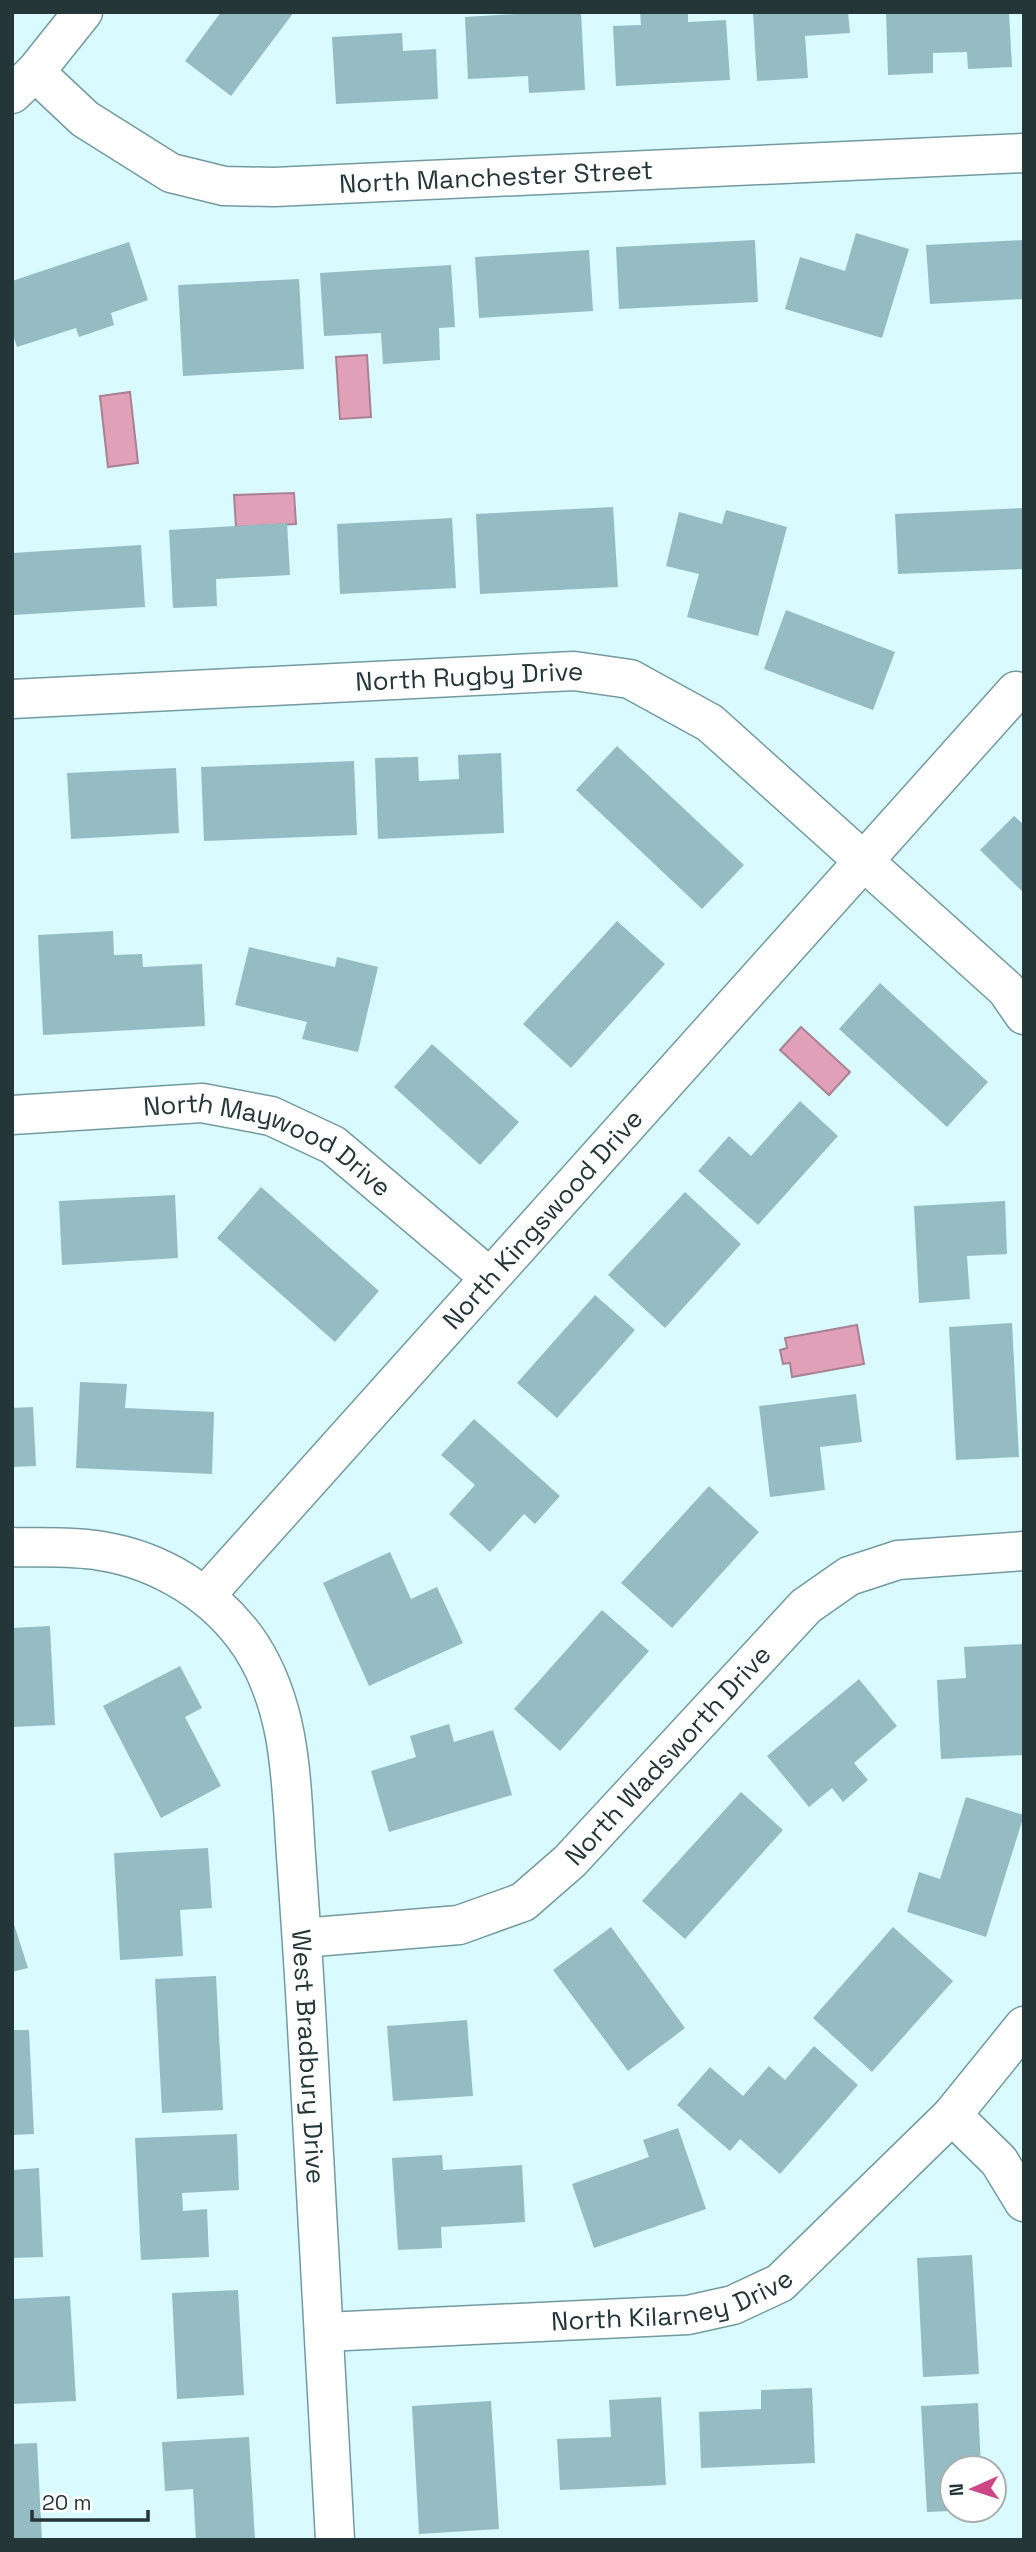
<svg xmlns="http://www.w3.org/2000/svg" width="1036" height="2552" font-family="'Space Grotesk',sans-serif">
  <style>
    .water { fill: #e0a1b8; stroke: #a88192; stroke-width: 2 }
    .building { fill: #94bcc2 }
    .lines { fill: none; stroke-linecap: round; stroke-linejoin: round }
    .minor-casing { stroke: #739aa0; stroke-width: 41 }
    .minor { stroke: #fff; stroke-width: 38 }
    .labels { text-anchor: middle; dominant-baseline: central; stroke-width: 5; stroke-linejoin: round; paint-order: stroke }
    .street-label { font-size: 26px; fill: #253638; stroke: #fff }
  </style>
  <rect width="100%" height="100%" fill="#d9faff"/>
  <path class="water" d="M367,355L371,417L340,419L336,357Z
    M130,392L138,463L108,467L100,396Z
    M294,493L296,524L236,527L234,495Z
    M801,1027L850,1072L829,1095L780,1050Z
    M857,1325L864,1364L792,1377L790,1363L783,1364L780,1350L787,1348L785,1338Z"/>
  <path class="building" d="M221,12H294L231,96L185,61Z
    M550,12H581L585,90L529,93L528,76L468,79L465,17Z
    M640,12H688V22L726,20L730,80L616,86L613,26L641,25Z
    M753,12H848L850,33L805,36L808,78L757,81Z
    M886,12H1009L1012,67L968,69L967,52L933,53V73L888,75Z
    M402,33L403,51L436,49L438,99L336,104L332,37Z
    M856,233L909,249L882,338L785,309L800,257L845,271Z
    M755,240L758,302L619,309L616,247Z
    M1024,240V299L930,304L926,245Z
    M129,242L148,300L111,313L114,325L79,337L76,328L17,347L12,332V281Z
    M589,250L593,311L479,318L475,257Z
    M451,265L455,327L439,328L440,360L383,364L381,333L324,336L320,273Z
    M299,279L304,369L183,376L178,285Z
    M613,507L618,587L480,594L476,514Z
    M1024,508V569L898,574L895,514Z
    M726,510L787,527L758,636L687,617L699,574L666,566L679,512L722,524Z
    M452,518L456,588L340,594L337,524Z
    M287,523L290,575L216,579L217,606L173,608L169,530Z
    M141,545L145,607L14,615L12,553Z
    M786,610L895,652L873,710L764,669Z
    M617,746L744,865L702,909L576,790Z
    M501,753L504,833L378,839L375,758L418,757L419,781L459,779L458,755Z
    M354,761L357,835L204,841L201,767Z
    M176,768L179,833L71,839L67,773Z
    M1014,816L1024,825V893L980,850Z
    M617,921L665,964L571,1068L523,1024Z
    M113,931L114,955L142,954L143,967L202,964L205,1026L43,1035L38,935Z
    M249,947L335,967L337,957L378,967L358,1052L302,1039L307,1022L235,1005Z
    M880,983L988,1082L947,1127L839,1029Z
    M432,1044L519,1122L480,1165L394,1087Z
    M800,1101L838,1136L758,1225L698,1171L729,1136L751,1156Z
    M261,1187L379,1291L335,1342L217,1238Z
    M685,1192L741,1244L665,1328L608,1275Z
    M175,1195L178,1258L62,1265L59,1201Z
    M1005,1201L1007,1254L967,1256L970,1299L919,1303L914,1206Z
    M595,1295L635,1330L557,1418L517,1383Z
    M1012,1323L1019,1457L956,1460L949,1327Z
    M80,1382L127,1384L125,1408L214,1412L212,1474L76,1468Z
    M856,1394L862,1442L820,1447L825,1490L770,1497L759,1406Z
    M33,1407L36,1466L12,1467V1408Z
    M474,1419L560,1496L535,1524L524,1514L490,1552L449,1514L475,1485L441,1455Z
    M709,1486L759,1532L672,1628L621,1583Z
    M390,1552L411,1599L437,1587L463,1643L369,1686L323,1583Z
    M602,1610L649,1651L560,1751L514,1709Z
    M50,1626L55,1725L12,1727V1628Z
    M1024,1644V1755L941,1759L937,1680L966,1678L964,1647Z
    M180,1666L202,1708L185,1717L221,1786L161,1818L103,1706Z
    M859,1679L897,1726L854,1763L868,1780L843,1802L832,1788L809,1807L767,1756Z
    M449,1724L454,1742L493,1730L512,1795L389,1832L371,1771L416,1757L410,1736Z
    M741,1792L783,1830L685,1939L642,1901Z
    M966,1797L1024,1815L986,1937L907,1912L919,1872L940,1879Z
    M208,1848L212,1908L180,1910L183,1956L120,1960L114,1853Z
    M12,1918L28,1968L12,1972Z
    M611,1927L685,2028L628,2071L553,1970Z
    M893,1927L953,1981L872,2072L813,2018Z
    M216,1976L223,2110L162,2113L155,1979Z
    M467,2020L473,2096L393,2101L387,2026Z
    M12,2030H29L34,2134L12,2135Z
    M814,2046L858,2085L780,2174L740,2139L730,2151L677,2105L710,2067L743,2096L769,2066L785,2080Z
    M678,2128L706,2209L594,2248L572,2184L649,2157L643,2140Z
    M237,2134L239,2190L182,2193L183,2211L207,2209L209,2257L141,2260L135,2138Z
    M442,2155L443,2170L522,2165L525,2222L441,2227L442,2248L398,2250L392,2158Z
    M39,2168L43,2257L12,2258V2170Z
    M972,2255L979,2374L923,2377L917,2258Z
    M238,2290L244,2395L177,2399L172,2293Z
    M70,2296L76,2401L12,2404V2299Z
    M812,2388L815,2463L701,2468L699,2412L761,2409V2390Z
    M661,2397L666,2485L560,2490L557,2439L611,2437L609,2400Z
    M491,2401L499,2529L419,2534L412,2406Z
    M978,2403L981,2468H952V2511L927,2512L921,2406Z
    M249,2437L255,2540H196L193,2489L165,2491L162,2442Z
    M37,2443L42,2540H12V2444Z"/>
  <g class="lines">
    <g class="minor-casing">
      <g id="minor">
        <path id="s1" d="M35,72L85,119L171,173L224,186L274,187L1024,153"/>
        <path d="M12,94L35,72L83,12"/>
        <path id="s2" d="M12,699L574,671L630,679L710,723L1006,989L1024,1015"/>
        <path id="s3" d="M12,1115L202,1103L271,1116L333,1145L489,1277"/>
        <path id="s4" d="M12,1547C42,1548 72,1546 101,1551C160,1560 217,1595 251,1646C292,1710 291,1783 296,1856C300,1913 304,1970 307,2027C317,2198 327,2369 335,2540"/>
        <path id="s5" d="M205,1596L1016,691"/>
        <path id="s6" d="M302,1938L459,1925L523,1902L570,1861L806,1606L849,1576L898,1560L1024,1551"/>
        <path d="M1024,2026L952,2115L999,2161L1024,2202"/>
        <path id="s7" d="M325,2332L688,2315L733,2305L780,2283L952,2115"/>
      </g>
    </g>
    <use href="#minor" class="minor"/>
  </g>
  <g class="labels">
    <g class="street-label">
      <text stroke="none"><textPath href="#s1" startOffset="497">North Manchester Street</textPath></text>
      <text stroke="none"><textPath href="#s2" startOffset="458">North Rugby Drive</textPath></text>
      <text stroke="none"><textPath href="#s3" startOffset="266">North Maywood Drive</textPath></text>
      <text stroke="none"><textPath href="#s5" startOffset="506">North Kingswood Drive</textPath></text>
      <text stroke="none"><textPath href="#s6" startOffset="432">North Wadsworth Drive</textPath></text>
      <text stroke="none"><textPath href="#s4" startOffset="690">West Bradbury Drive</textPath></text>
      <text stroke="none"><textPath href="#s7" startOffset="350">North Kilarney Drive</textPath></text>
    </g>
  </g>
  <rect width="1036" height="2552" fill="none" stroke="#253638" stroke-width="28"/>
  <g transform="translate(973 2489) rotate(267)"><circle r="33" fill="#ffffff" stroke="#a8afaf" stroke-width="2"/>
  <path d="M0-5L12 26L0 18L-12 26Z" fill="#cd4685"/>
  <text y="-10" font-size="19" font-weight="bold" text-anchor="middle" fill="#253638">N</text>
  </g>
  <path d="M32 2510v10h116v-10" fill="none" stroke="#253638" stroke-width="3.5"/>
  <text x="42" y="2510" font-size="21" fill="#253638" stroke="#ffffff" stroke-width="5" paint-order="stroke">20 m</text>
</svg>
